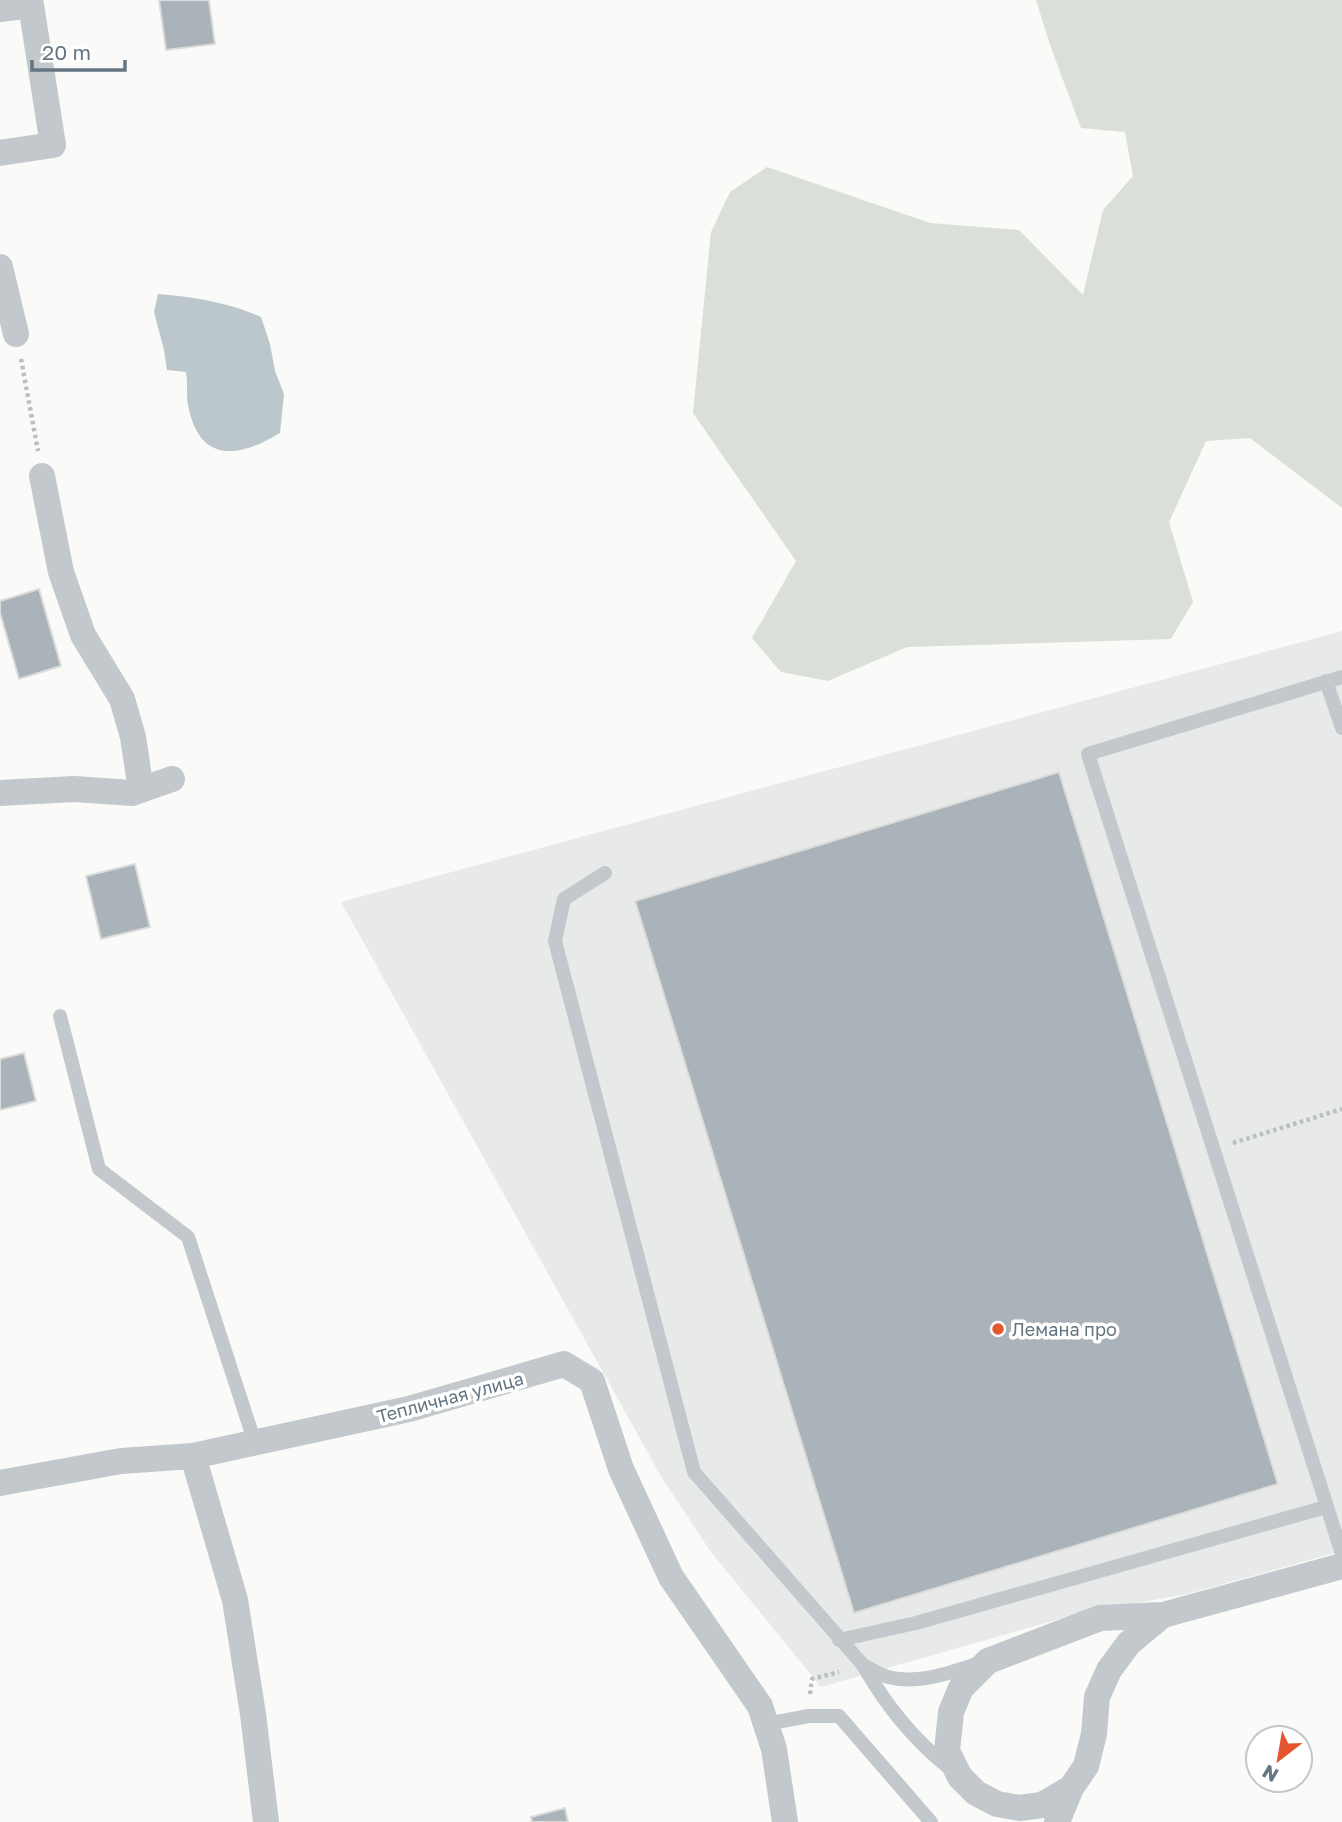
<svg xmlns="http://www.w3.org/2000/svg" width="1342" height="1822" font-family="'Golos Text',sans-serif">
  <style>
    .built { fill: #e8e9e9 }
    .green { fill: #dadfd7 }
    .water { fill: #bbc7cb }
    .building { fill: #aab3b9; stroke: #dcdcda; stroke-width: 2 }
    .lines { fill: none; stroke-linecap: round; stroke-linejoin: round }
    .path { stroke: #bbbfc2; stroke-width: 4.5; stroke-dasharray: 3.5 3.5; stroke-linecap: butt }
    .service { stroke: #c3c8cc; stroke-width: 14 }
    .minor { stroke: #c3c8cc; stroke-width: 26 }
    .poi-dot { fill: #e4572e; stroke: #fff; stroke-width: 2.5 }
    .labels { text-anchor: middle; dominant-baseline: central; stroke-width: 7; stroke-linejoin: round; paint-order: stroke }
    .poi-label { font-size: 18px; fill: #657683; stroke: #fff; text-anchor: start }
    .street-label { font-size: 18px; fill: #657683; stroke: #fff }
  </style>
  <rect width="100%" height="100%" fill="#fafaf8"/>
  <path class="built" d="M1342,631V1551L1187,1594L1077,1614L821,1687L711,1552L662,1478L341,902Z"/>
  <path class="green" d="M1036,0H1342V508L1250,438L1206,441L1169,522L1193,602L1171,639L907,647L828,681L781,672L752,638L796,561L693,413L711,232L730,192L767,167L930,223L1019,230L1083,295L1103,210L1133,176L1125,132L1081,128L1050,45Z"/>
  <path class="water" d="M158,294C194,297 227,302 261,317L270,344L275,371L284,394L280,433C239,458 199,464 188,405C186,394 188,383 186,372L167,370L164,350L154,312Z"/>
  <path class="building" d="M159,0H209L215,44L166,50Z
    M39,589L61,666L19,679L0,613V601Z
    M1059,772L1278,1484L854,1613L635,901Z
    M135,864L150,927L101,939L86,876Z
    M24,1053L36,1101L0,1110V1059Z
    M565,1808L568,1822H532L531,1817Z"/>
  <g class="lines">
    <path class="path" d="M21,359L38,451
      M1233,1143L1342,1109
      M810,1694L812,1679L839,1672"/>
    <path class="service" d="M1342,677L1088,754L1342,1554
      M1326,681L1342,728
      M605,873L564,899L555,941L694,1472L863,1665C885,1704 913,1739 948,1767
      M60,1016L99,1169L188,1237L255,1443
      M839,1640L916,1623L1326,1507
      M863,1665C871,1669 880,1675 888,1677C919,1685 951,1672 980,1663
      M766,1724L809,1716H839L931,1822"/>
    <path class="minor" d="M0,9L31,5L53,145L0,153
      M0,267L16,334
      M42,476L61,572L83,635L122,699L133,737L141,790
      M0,793L74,789L132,793L172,779
      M193,1456L235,1600L253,1714L266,1822
      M0,1483L121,1461L193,1456L409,1409L564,1364L592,1381L621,1469L671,1577L760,1706L774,1749L785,1822
      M1071,1788L1042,1805L1020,1808L997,1804L976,1793L960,1777L947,1751L951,1712L961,1688L988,1661L1100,1618L1163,1615L1342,1566
      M1057,1822L1071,1788L1086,1766L1094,1734L1097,1697L1109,1670L1129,1643L1163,1615"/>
  </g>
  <circle class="poi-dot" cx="998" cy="1329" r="7"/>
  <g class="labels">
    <g class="poi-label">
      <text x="1012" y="1329">Лемана про</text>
    </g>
    <g class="street-label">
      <text transform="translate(450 1397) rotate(-15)">Тепличная улица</text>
    </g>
  </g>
  <g transform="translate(1279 1759) rotate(211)"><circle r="33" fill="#ffffff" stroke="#c1c8cd" stroke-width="2"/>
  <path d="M0-5L12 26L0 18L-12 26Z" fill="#e4572e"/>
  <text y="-10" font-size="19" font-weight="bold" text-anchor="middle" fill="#657683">N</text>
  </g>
  <path d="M32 60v10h93v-10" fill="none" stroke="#657683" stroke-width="3.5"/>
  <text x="42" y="60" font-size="21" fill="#657683" stroke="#ffffff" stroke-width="5" paint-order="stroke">20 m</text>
</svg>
